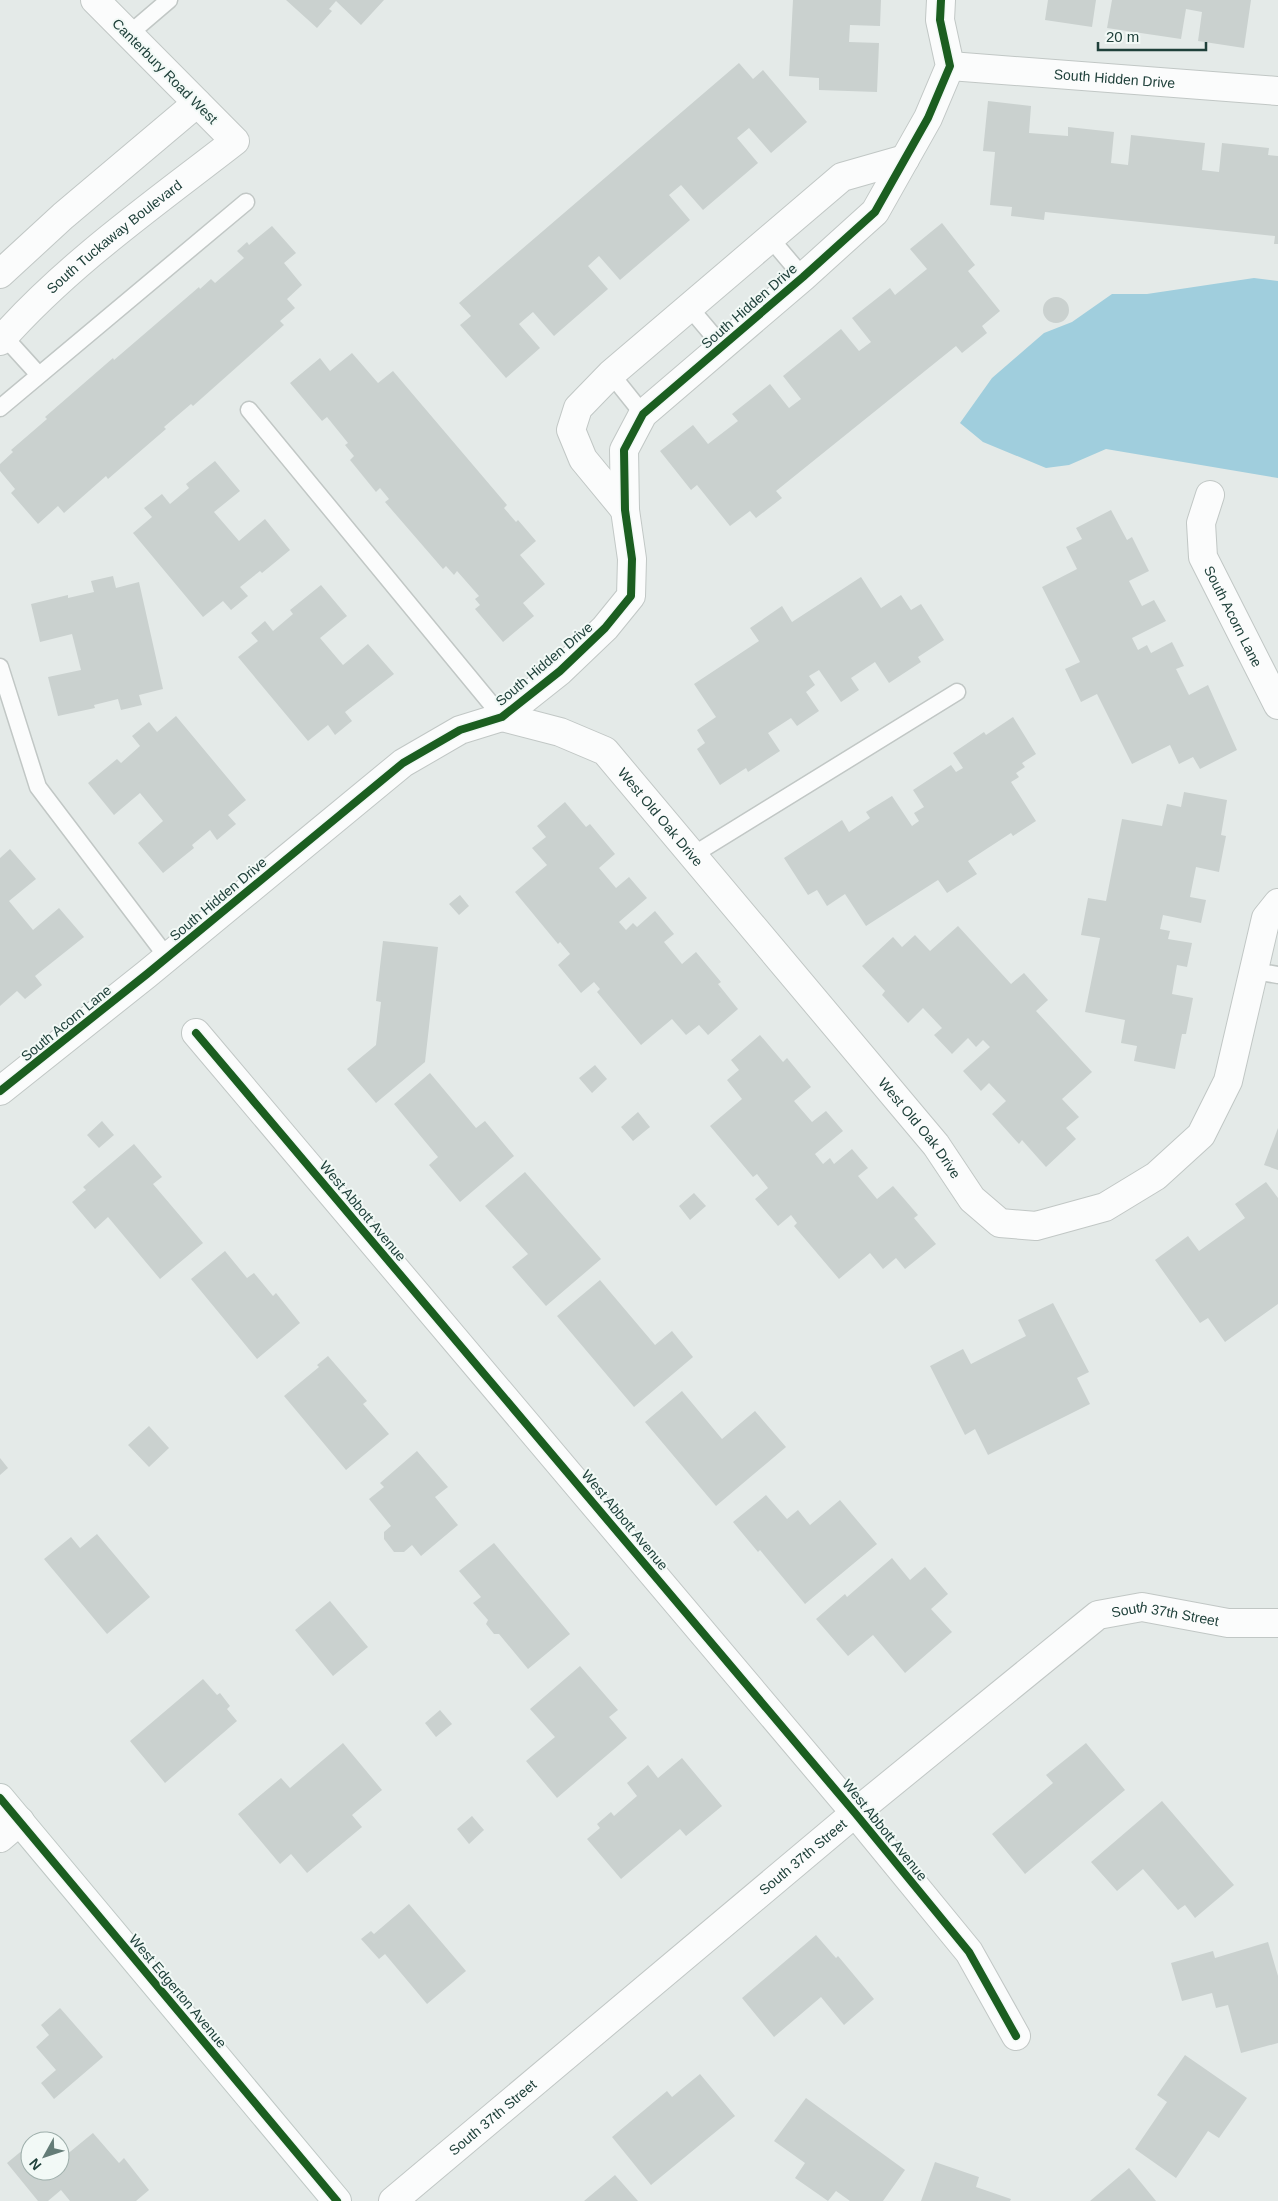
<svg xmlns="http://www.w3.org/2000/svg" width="1278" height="2201" font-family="Helvetica,sans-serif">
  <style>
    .water { fill: #a0cedd }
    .building { fill: #cad1cf }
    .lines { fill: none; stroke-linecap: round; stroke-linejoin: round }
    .lane-casing { stroke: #c1c7c5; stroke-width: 19 }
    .street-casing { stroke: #c1c7c5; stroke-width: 30 }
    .secondary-casing { stroke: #bfc8c5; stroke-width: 30 }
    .lane { stroke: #fbfcfc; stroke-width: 16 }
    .street { stroke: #fbfcfc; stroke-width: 28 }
    .secondary { stroke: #fbfcfc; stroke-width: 28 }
    .cycleway-casing { stroke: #f2f9f6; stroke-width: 11 }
    .cycleway { stroke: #1b5e20; stroke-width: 8 }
    .labels { text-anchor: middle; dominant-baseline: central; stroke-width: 4; stroke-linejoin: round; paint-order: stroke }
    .street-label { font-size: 14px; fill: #1f403a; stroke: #f2f9f6 }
  </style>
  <rect width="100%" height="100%" fill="#e4eae8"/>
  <path class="water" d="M1254,278L1278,281V478L1106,449L1069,465L1046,468L983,442L960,423L992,378L1044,333L1072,322L1112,294H1147Z"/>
  <path class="building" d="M286,0H384L361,25L336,1L329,9L332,11L317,28Z
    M793,0H881L880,26L850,25L849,42L879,43L877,92L819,90V78L789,76Z
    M1048,0H1096L1092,27L1045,20Z
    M1112,0H1251L1244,48L1198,41L1202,12L1186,9L1181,39L1107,28Z
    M739,63L753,79L763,70L807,122L771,153L749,128L737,138L758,163L703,210L681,185L669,195L690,220L620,280L599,256L588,266L608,289L554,336L533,312L519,324L540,348L506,378L460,325L471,316L459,303Z
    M988,101L1031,106L1029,133L1068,136V127L1114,132L1111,163L1128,165L1131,135L1205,143L1202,170L1219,172L1222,143L1269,148L1268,155L1278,156V244H1274L1275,236L1045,212L1044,220L1011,216L1012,207L990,205L995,152L983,151Z
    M942,223L975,265L968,271L1000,311L982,326L987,333L962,353L956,346L776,491L782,498L756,518L750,511L730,526L697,485L691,490L660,451L693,425L708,444L738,421L732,414L770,384L789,408L801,399L783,376L841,329L859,351L871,342L852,318L890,288L895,295L927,269L910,249Z
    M272,226L296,253L284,263L302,285L287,299L295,308L280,321L284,325L193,406L191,404L164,427L166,429L108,479L106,476L64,513L58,506L38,524L11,493L15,489L0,471V464L13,452L11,450L47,419L45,417L113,358L114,360L199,287L200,289L211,279L215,283L244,258L237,251L247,242L249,245Z
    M1043 310a13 13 0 1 1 26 0a13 13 0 1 1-26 0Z
    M352,353L378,383L393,371L507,505L504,508L516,522L518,520L536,541L520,555L545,584L523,603L534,616L503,642L475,609L480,605L475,599L479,596L457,571L454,575L446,566L443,569L385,502L389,499L380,488L376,492L350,460L354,456L345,445L348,443L327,417L322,421L290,383L320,358L330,371Z
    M215,461L240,491L214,512L239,541L265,519L290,550L262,573L260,571L240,587L248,596L231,610L223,601L203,617L133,533L152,517L144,508L162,494L170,504L189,488L186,484Z
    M1111,510L1127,540L1132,537L1149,571L1129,581L1142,606L1154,600L1166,621L1132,638L1138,650L1147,645L1151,653L1172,642L1184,666L1176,669L1189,695L1208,685L1237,750L1200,769L1193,757L1179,764L1170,745L1132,764L1097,694L1081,702L1065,669L1080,662L1042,587L1077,569L1066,547L1082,539L1076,528Z
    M113,576L116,588L139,582L163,689L139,695L142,705L121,710L118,699L94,705L95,708L58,716L48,677L81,670L72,634L40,642L31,604L68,595V598L94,592L91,581Z
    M861,577L881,608L901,595L911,610L921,604L944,640L918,657L921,662L889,683L875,662L851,678L859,690L841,702L819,670L809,676L815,685L806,692L819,711L797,726L791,718L768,733L780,751L748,772L746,768L720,785L697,749L705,743L697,730L716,717L694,684L759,641L750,628L782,606L792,622Z
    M321,585L347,616L320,638L343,665L368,644L394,674L345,712L352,721L335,735L328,725L308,741L238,657L258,641L251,633L265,621L273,631L293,614L290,610Z
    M176,716L246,800L228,815L236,824L217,840L210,830L192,845L194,848L163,873L138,843L163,821L140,793L114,815L88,783L117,759L121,763L140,746L132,736L149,722L157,732Z
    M1013,717L1036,754L1022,763L1025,767L1016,773L1019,777L1011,782L1036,821L1013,836L1011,833L968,861L977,874L947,893L938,880L866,926L845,894L827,906L817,890L808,895L784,858L842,820L849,832L870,818L866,812L892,796L912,826L919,821L914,813L924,807L913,790L951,765L956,772L963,768L953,753L984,732L986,735Z
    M1184,792L1227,800L1221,835L1226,836L1219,872L1196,867L1190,897L1206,900L1201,923L1163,915L1160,929L1170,931L1168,939L1192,943L1187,967L1177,965L1172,994L1193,998L1186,1034H1182L1175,1069L1134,1061L1137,1046L1121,1043L1125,1020L1085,1012L1100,938L1081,935L1088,898L1106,901L1122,819L1162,826L1167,804L1181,807Z
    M565,802L586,827L590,824L615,854L599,868L616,888L629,877L647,898L619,922L626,930L633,923L637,927L655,911L674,934L664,942L682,964L696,952L721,982L718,984L738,1009L708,1035L699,1025L686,1035L672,1019L641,1045L597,992L600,989L594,982L581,993L558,965L570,954L560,942L558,944L515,892L547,865L532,848L546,837L537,826Z
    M10,849L36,879L9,901L33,930L59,908L84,937L35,976L42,985L25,999L17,991L0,1006V858Z
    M460,895L469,906L459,915L449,904Z
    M958,926L1011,984L1024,973L1048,1000L1036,1011L1092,1072L1062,1099L1079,1117L1066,1128L1076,1139L1046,1167L1022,1140L1019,1144L992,1114L1006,1101L989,1083L981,1091L963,1071L990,1047L983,1040L976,1047L968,1038L952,1054L934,1035L942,1028L923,1008L908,1023L882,995L885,991L862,966L893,937L902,947L915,935L930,951Z
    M383,941L438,947L425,1062L376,1103L347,1069L376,1045L381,1002L376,1001Z
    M760,1035L783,1062L787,1058L811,1087L794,1101L812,1122L826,1111L843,1131L815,1154L823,1164L830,1158L834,1164L852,1149L868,1168L858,1176L877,1199L893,1186L918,1215L914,1218L936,1244L905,1269L896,1258L883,1269L870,1253L839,1279L794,1226L797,1223L791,1215L778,1226L755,1199L768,1188L757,1174L753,1177L710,1126L742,1099L727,1080L739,1070L731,1060Z
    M595,1065L607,1079L592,1093L579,1078Z
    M430,1073L476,1128L485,1121L514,1156L460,1202L429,1165L438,1157L394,1104Z
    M638,1112L650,1127L633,1141L621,1127Z
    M102,1121L114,1135L99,1148L87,1135Z
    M1278,1128V1170L1264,1165Z
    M134,1144L162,1177L153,1184L203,1243L160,1279L108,1217L95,1229L72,1202L86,1190L83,1187Z
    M525,1172L601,1259L546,1306L512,1267L528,1254L485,1206Z
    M1266,1182L1278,1198V1304L1225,1342L1208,1318L1200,1323L1155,1260L1188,1236L1199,1251L1245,1218L1235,1204Z
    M694,1193L706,1206L690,1220L679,1206Z
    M225,1251L247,1278L254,1273L273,1296L276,1293L300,1323L257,1359L191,1279Z
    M600,1280L655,1345L672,1331L693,1357L634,1407L557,1316Z
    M1053,1303L1089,1372L1077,1378L1090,1404L988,1455L975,1429L965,1435L930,1366L963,1349L971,1364L1026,1336L1018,1320Z
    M328,1356L367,1401L363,1404L389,1434L346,1470L284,1396L319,1367L317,1365Z
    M682,1391L722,1439L755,1411L786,1447L716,1506L645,1422Z
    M149,1426L169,1448L149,1467L128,1445Z
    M417,1451L448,1487L435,1497L458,1525L421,1556L412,1545L404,1552H394L384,1539V1532L391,1526L369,1499L384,1487L380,1483Z
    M0,1458L8,1468L0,1475Z
    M766,1495L787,1519L798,1510L810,1525L840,1500L877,1544L805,1604L760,1550L758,1552L733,1522Z
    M97,1534L150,1597L107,1634L44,1559L71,1537L80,1548Z
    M494,1543L570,1634L528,1669L499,1634H494L486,1624L488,1620L473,1603L481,1597L459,1571Z
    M892,1558L910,1580L925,1567L948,1594L931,1609L952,1632L905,1673L873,1635L848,1656L816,1619L845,1594L847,1597Z
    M330,1601L368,1647L333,1676L295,1630Z
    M580,1666L618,1710L609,1717L627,1738L557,1798L526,1761L555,1737L530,1709Z
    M203,1679L217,1695L220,1693L230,1706L227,1709L237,1721L165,1783L130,1741Z
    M440,1710L452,1724L436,1737L425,1723Z
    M343,1743L382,1790L352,1815L362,1827L307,1873L291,1854L280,1864L238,1814L281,1778L290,1788Z
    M1086,1743L1125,1790L1025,1874L992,1834L1053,1783L1046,1775Z
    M682,1758L722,1806L686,1836L680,1829L621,1879L587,1839L600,1828L597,1824L611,1812L614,1816L637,1796L627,1783L648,1765L658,1778Z
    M1162,1801L1234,1885L1195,1918L1185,1905L1178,1910L1143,1869L1117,1891L1091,1862Z
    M472,1816L484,1830L469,1844L457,1829Z
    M409,1904L466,1971L427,2004L385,1954L379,1959L361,1939L371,1931L374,1934Z
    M816,1935L836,1958L838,1956L874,1999L844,2025L821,1997L774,2037L742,1998Z
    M1268,1942L1278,1976V2043L1241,2053L1228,2005L1216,2008L1212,1993L1182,2001L1171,1963L1213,1951L1215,1958Z
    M60,2008L103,2057L54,2099L41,2083L56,2070L36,2047L49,2035L41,2025Z
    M1185,2055L1247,2098L1219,2138L1208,2131L1176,2178L1135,2149L1167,2102L1157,2095Z
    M700,2074L735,2116L651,2185L612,2137L667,2091L672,2097Z
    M806,2098L905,2170L883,2201H850L836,2191L828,2201L795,2178L805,2163L774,2141Z
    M93,2133L119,2163L124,2158L149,2190L136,2201H70L61,2190L48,2201H38L7,2163L30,2144V2171H60V2160Z
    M935,2162L979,2177L976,2187L1011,2199L1010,2201H921Z
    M1129,2168L1156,2201H1090Z
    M615,2175L638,2201H584Z"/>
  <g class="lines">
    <g class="lane-casing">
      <path id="lane" d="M128,35L169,0
        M770,238L803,277
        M689,307L722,346
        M0,332L39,375
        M611,374L643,414
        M0,408L246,202
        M249,410L502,717
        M0,667L38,787L167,957
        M693,855L957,692
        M1254,971L1278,975"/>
    </g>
    <g class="street-casing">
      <g id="street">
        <path id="s1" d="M950,66L1278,91"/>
        <path d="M0,274L63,216L197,103"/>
        <path id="s2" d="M0,341C68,264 154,204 235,141L95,0"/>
        <path id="s3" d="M1210,495L1201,523L1203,557L1278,705"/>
        <path d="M625,510L583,459L571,430L578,408L611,374L842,177L905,159"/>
        <path id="s4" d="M502,717L560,732L605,751L936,1145L972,1199L1000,1223L1036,1226L1105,1207L1156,1176L1201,1135L1228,1081L1266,918L1278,903"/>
        <path d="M196,1033L855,1813L969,1952L1016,2036"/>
        <path d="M0,1091L147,974L403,763L460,730L502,717L560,671L605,628L631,596L632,559L625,510L624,450L643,414L803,277L875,212L928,118L950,66L940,20L941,0"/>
        <path d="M0,1838L20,1821"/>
        <path id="s5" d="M393,2201L855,1813L1098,1615L1142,1607L1228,1623H1278"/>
      </g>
    </g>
    <g class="secondary-casing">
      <path id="secondary" d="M0,1798L337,2201"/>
    </g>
    <use href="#lane" class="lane"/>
    <use href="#street" class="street"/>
    <use href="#secondary" class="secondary"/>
    <g class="cycleway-casing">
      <path id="cycleway" d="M196,1033L855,1813L969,1952L1016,2036
        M0,1091L147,974L403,763L460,730L502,717L560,671L605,628L631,596L632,559L625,510L624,450L643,414L803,277L875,212L928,118L950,66L940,20L941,0
        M0,1798L337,2201"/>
    </g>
    <use href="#cycleway" class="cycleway"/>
  </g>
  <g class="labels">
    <g class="street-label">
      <text transform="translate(165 71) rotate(45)">Canterbury Road West</text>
      <text stroke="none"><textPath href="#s1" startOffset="165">South Hidden Drive</textPath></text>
      <text stroke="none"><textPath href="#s2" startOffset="155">South Tuckaway Boulevard</textPath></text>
      <text transform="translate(749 306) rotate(-41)">South Hidden Drive</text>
      <text stroke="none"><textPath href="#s3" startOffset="130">South Acorn Lane</textPath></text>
      <text transform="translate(544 664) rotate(-40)">South Hidden Drive</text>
      <text stroke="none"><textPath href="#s4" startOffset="195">West Old Oak Drive</textPath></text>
      <text transform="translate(218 899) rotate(-40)">South Hidden Drive</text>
      <text transform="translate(66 1023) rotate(-39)">South Acorn Lane</text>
      <text stroke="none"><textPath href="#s4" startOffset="600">West Old Oak Drive</textPath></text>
      <text transform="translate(363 1211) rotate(50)">West Abbott Avenue</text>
      <text transform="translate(625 1520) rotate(50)">West Abbott Avenue</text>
      <text stroke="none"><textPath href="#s5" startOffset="985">South 37th Street</textPath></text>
      <text transform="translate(885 1830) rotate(51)">West Abbott Avenue</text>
      <text stroke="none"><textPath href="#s5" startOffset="535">South 37th Street</textPath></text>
      <text transform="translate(178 1991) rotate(50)">West Edgerton Avenue</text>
      <text stroke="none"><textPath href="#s5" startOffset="130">South 37th Street</textPath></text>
    </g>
  </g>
  <g transform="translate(45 2156) rotate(230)"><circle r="24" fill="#f2f9f6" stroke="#9eafab"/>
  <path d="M0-4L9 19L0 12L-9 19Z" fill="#647c77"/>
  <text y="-8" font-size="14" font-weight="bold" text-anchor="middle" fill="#1f403a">N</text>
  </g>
  <path d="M1098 42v8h108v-8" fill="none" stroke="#1f403a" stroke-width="2.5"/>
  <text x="1106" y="42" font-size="15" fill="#1f403a" stroke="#f2f9f6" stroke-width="4" paint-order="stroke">20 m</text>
</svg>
